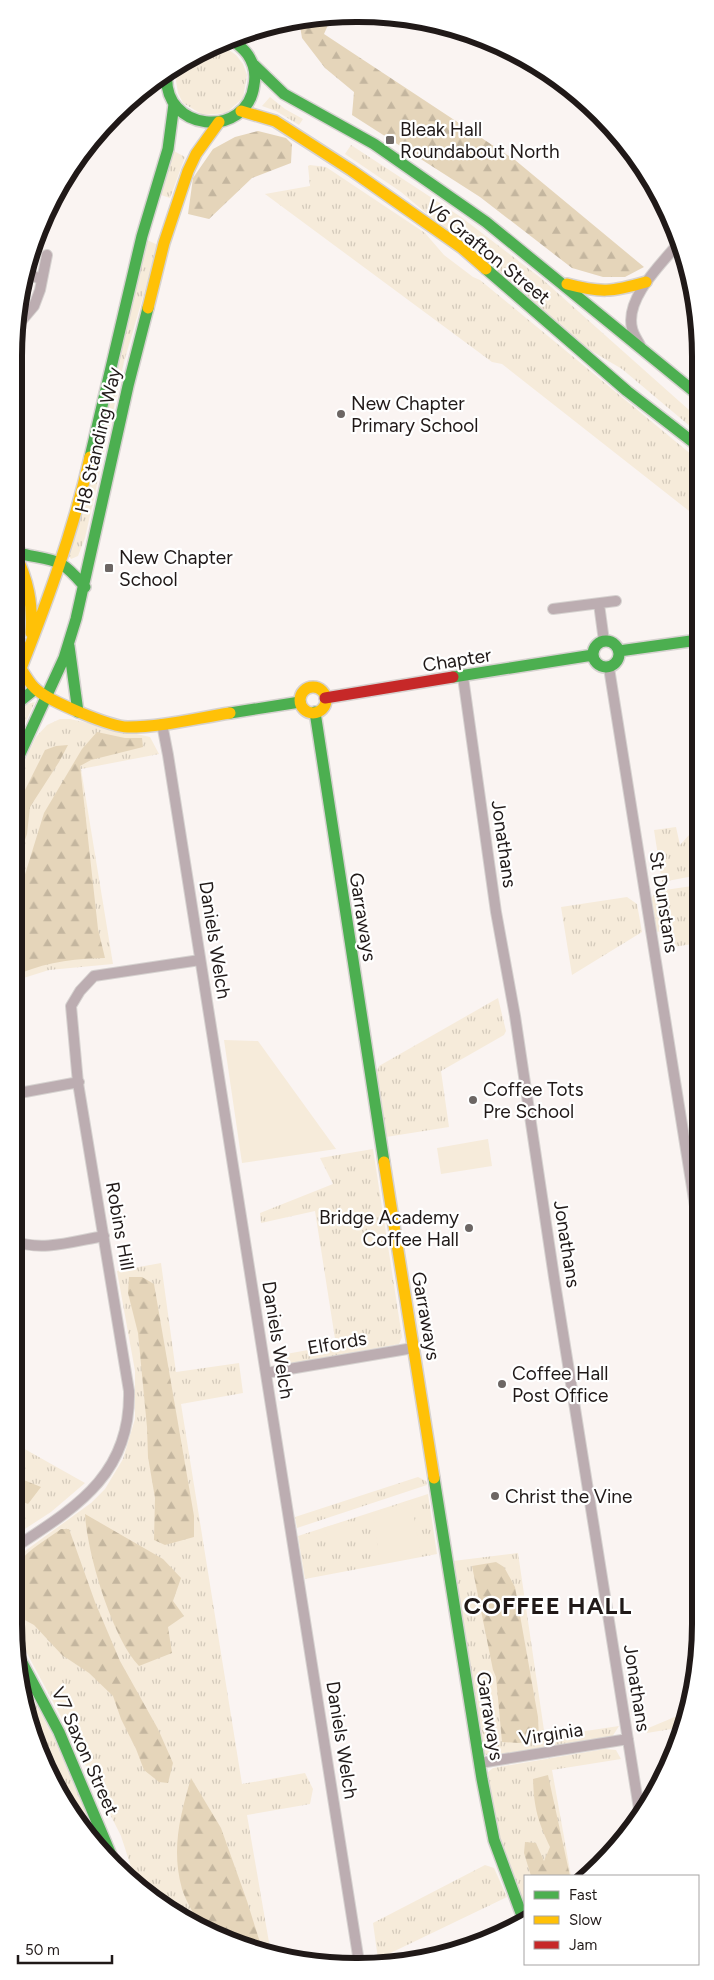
<svg xmlns="http://www.w3.org/2000/svg" width="714" height="1980" font-family="Figtree,sans-serif">
  <style>
    .grass { fill: url(#grass-tufts) }
    .forest { fill: url(#forest-firs) }
    .park { fill: #f6ebda }
    .lines { fill: none; stroke-linecap: round; stroke-linejoin: round }
    .street-casing { stroke: #d6d2d0; stroke-width: 12 }
    .fast-casing { stroke: #d6d2d0; stroke-width: 14 }
    .slow-casing { stroke: #d6d2d0; stroke-width: 14 }
    .jam-casing { stroke: #d6d2d0; stroke-width: 14 }
    .street { stroke: #bcadb1; stroke-width: 10 }
    .fast { stroke: #4caf50; stroke-width: 11 }
    .slow { stroke: #ffc107; stroke-width: 11 }
    .jam { stroke: #c62828; stroke-width: 11 }
    .poi-dot { fill: #6c6664; stroke: #fff; stroke-width: 2 }
    .labels { text-anchor: middle; dominant-baseline: central; stroke-width: 4.5; stroke-linejoin: round; paint-order: stroke }
    .poi-label { font-size: 19px; fill: #201918; stroke: #fff; text-anchor: start }
    .street-label { font-size: 19px; fill: #201918; stroke: #fff }
    .district-label { font-size: 24px; font-weight: bold; letter-spacing: 1px; fill: #201918; stroke: #fff }
    .rim { fill: none; stroke: #201918; stroke-width: 6 }
  </style>
  <defs>
    <pattern id="grass-tufts" width="24" height="20" patternUnits="userSpaceOnUse" patternTransform="scale(1.25)"><rect width="24" height="20" fill="#f6ebda"/><path d="M3 7l-1-3M5 7V3M7 7l1-3M15 17l-1-3M17 17v-4M19 17l1-3" fill="none" stroke="#d3c9ba"/></pattern>
    <pattern id="forest-firs" width="22" height="20" patternUnits="userSpaceOnUse" patternTransform="scale(1.25)"><rect width="22" height="20" fill="#e5d5ba"/><path d="M5 1l3.5 6h-7zM16 11l3.5 6h-7z" fill="#c4b69f"/></pattern>
  </defs>
  <rect width="100%" height="100%" fill="#faf4f2"/>
  <path class="grass" d="M216,46L226,48L236,55L243,64L247,75L243,98L226,113L203,115L183,103L178,93L176,81L178,69L186,60Z
    M270,97L285,109L303,119L299,125L276,111L262,106Z
    M351,145L461,217L542,279L698,418V433L622,369L588,349L401,192L345,154Z
    M174,151L185,157L170,198L161,195Z
    M310,165L326,167L425,233L444,255L473,277L480,280L698,460V518L502,364L492,362L265,194L310,186L308,166Z
    M147,240L158,245L124,362L85,538L78,556L71,559L69,556Z
    M14,572L26,603L14,642Z
    M35,702L14,747V718L20,706Z
    M60,719H70L150,737L159,754L81,769L113,964L49,970L14,981V783L36,737L47,725Z
    M698,825L699,875L662,882L654,830L676,827L680,845Z
    M699,885V943L673,947L670,930L655,932L651,898L658,891Z
    M627,897L637,904L642,932L572,975L561,907Z
    M498,998L506,1031L504,1035L441,1071L449,1127L386,1137L376,1073L379,1066Z
    M373,1149L402,1337L399,1344L288,1364L286,1354L336,1345L315,1211L261,1223L260,1213L333,1184L320,1158Z
    M161,1263L176,1372L239,1363L243,1393L181,1404L242,1784L305,1773L313,1789L310,1804L247,1815L271,1954L247,1948L186,1920L135,1879L121,1836L65,1724L15,1631L14,1623V1559L91,1503L105,1489L123,1459L135,1419V1371L117,1271Z
    M14,1443L85,1483L51,1512L14,1536Z
    M418,1477L426,1481L427,1485L297,1528L295,1517Z
    M428,1494L437,1554L305,1579L298,1536Z
    M518,1553L545,1737L619,1726L612,1737L490,1757L485,1754L453,1561Z
    M23,1681L53,1736L102,1851L60,1794L32,1734Z
    M689,1711L683,1727L647,1733L646,1729Z
    M605,1749L616,1750L621,1759L552,1770L571,1876H525V1914L500,1849L487,1773L493,1768Z
    M485,1865L494,1868L507,1897L378,1959L373,1923Z"/>
  <path class="forest" d="M332,16L324,34L515,160L644,267L625,277H603L572,268L480,197L352,115L354,92L325,68L302,38L299,20L312,17Z
    M258,131L286,138L292,144L291,163L252,178L209,219L188,214L193,178L213,149L235,137Z
    M97,732L125,738H142L143,747L91,760L80,766L98,929L105,958C70,959 46,962 14,976V910L44,813L82,749Z
    M68,745L59,762L30,807L27,834L14,872V812L45,750L56,746Z
    M129,1277H142L154,1284L194,1516V1537L165,1545L154,1540L155,1498L148,1457L147,1427L138,1333L128,1293Z
    M14,1476L41,1487L28,1504L14,1498Z
    M85,1514L163,1559L181,1578L173,1601L184,1616L168,1627L172,1653L139,1666C112,1638 87,1553 85,1514Z
    M61,1529H69L95,1602L120,1661L158,1729L173,1763L168,1783L159,1782L144,1770L136,1749L121,1719L113,1696L89,1673L62,1655L34,1625L21,1618C0,1565 21,1557 61,1529Z
    M496,1562L504,1567L515,1587L538,1717L539,1739L519,1743L502,1742L496,1677L493,1670L472,1566Z
    M548,1775L570,1876H531L524,1853L525,1842L536,1843L544,1861L550,1847C538,1821 534,1809 533,1779Z
    M191,1778L221,1828L247,1901L263,1952L247,1948L201,1927C195,1915 186,1902 182,1889C171,1849 180,1816 191,1778Z"/>
  <path class="park" d="M224,1040L258,1041L336,1149L242,1163Z
    M488,1139L492,1166L441,1174L437,1148Z
    M411,1500L421,1556L380,1564L373,1514Z
    M347,1521V1530L342,1535L328,1536L323,1528Z"/>
  <g class="lines">
    <g class="street-casing">
      <path id="street" d="M25,272L42,280
        M18,325L34,306L40,290L47,255
        M640,345C637,339 633,334 632,328C625,299 660,265 677,245
        M599,604L604,641
        M553,609L616,601
        M609,668L699,1231
        M463,677L496,912L515,1016L554,1277L640,1815
        M162,724L168,755L359,1962
        M14,1094L79,1082
        M14,1241C42,1252 74,1241 104,1236
        M14,1365H18
        M266,1373L413,1348
        M14,1548C76,1507 131,1475 129,1391L78,1083L71,1006L80,991L94,976L200,960
        M480,1763L628,1739"/>
    </g>
    <g class="fast-casing">
      <path id="fast" d="M254,65L284,94L374,144L486,222L697,394
        M167,73C161,132 247,140 254,85C256,75 254,64 248,55C244,49 237,44 232,39
        M486,269L627,391L698,446
        M90,457L142,236L168,149L174,104
        M14,551C29,558 47,556 61,564C71,570 78,579 85,587
        M593 654a13 13 0 1 1 26 0a13 13 0 1 1-26 0Z
        M69,646L78,712
        M619,651L698,640
        M453,677L593,655
        M14,706L35,689
        M315,712L384,1162
        M230,713L300,702
        M14,767L64,658L76,619L128,386L148,308
        M434,1478L482,1779L494,1840L524,1921
        M19,1657L59,1732L114,1862"/>
    </g>
    <g class="slow-casing">
      <path id="slow" d="M241,111L275,121L351,170L462,248L486,269
        M567,284C601,293 612,292 646,282
        M148,308L164,243L188,171L196,154L219,122
        M15,553C28,580 33,603 31,633
        M21,669C26,676 30,685 37,690C51,702 111,727 128,727C162,727 197,718 230,713
        M14,686C44,611 72,536 90,457
        M300 700a13 13 0 1 1 26 0a13 13 0 1 1-26 0Z
        M384,1162L434,1478"/>
    </g>
    <g class="jam-casing">
      <path id="jam" d="M325,698L453,677"/>
    </g>
    <use href="#street" class="street"/>
    <use href="#fast" class="fast"/>
    <use href="#slow" class="slow"/>
    <use href="#jam" class="jam"/>
  </g>
  <g class="poi-dot">
    <rect x="385" y="135" width="10" height="10" rx="2.5"/>
    <circle cx="341" cy="414" r="5"/>
    <rect x="104" y="563" width="10" height="10" rx="2.5"/>
    <circle cx="473" cy="1100" r="5"/>
    <circle cx="469" cy="1228" r="5"/>
    <circle cx="502" cy="1384" r="5"/>
    <circle cx="495" cy="1496" r="5"/>
  </g>
  <g class="labels">
    <g class="poi-label">
      <text x="400" y="129">Bleak Hall<tspan x="400" dy="22">Roundabout North</tspan></text>
      <text x="351" y="403">New Chapter<tspan x="351" dy="22">Primary School</tspan></text>
      <text x="119" y="557">New Chapter<tspan x="119" dy="22">School</tspan></text>
      <text x="483" y="1089">Coffee Tots<tspan x="483" dy="22">Pre School</tspan></text>
      <text x="459" y="1217" text-anchor="end">Bridge Academy<tspan x="459" dy="22">Coffee Hall</tspan></text>
      <text x="512" y="1373">Coffee Hall<tspan x="512" dy="22">Post Office</tspan></text>
      <text x="505" y="1496">Christ the Vine</text>
    </g>
    <g class="street-label">
      <text transform="translate(488 252) rotate(39)">V6 Grafton Street</text>
      <text transform="translate(98 440) rotate(-77)">H8 Standing Way</text>
      <text transform="translate(457 660) rotate(-9)">Chapter</text>
      <text transform="translate(504 844) rotate(82)">Jonathans</text>
      <text transform="translate(664 902) rotate(81)">St Dunstans</text>
      <text transform="translate(363 917) rotate(81)">Garraways</text>
      <text transform="translate(215 940) rotate(81)">Daniels Welch</text>
      <text transform="translate(120 1226) rotate(80)">Robins Hill</text>
      <text transform="translate(567 1244) rotate(81)">Jonathans</text>
      <text transform="translate(426 1316) rotate(80)">Garraways</text>
      <text transform="translate(278 1340) rotate(81)">Daniels Welch</text>
      <text transform="translate(337 1343) rotate(-10)">Elfords</text>
      <text transform="translate(637 1688) rotate(81)">Jonathans</text>
      <text transform="translate(490 1716) rotate(81)">Garraways</text>
      <text transform="translate(551 1734) rotate(-9)">Virginia</text>
      <text transform="translate(342 1740) rotate(81)">Daniels Welch</text>
      <text transform="translate(85 1751) rotate(66)">V7 Saxon Street</text>
    </g>
    <g class="district-label">
      <text x="548" y="1605">COFFEE HALL</text>
    </g>
  </g>
  <path d="M0 0H714V1980H0ZM356 22H358A334 334 0 0 1 692 356V1624A334 334 0 0 1 358 1958H356A334 334 0 0 1 22 1624V356A334 334 0 0 1 356 22Z" fill="#fff" fill-rule="evenodd"/>
  <path class="rim" d="M356 22H358A334 334 0 0 1 692 356V1624A334 334 0 0 1 358 1958H356A334 334 0 0 1 22 1624V356A334 334 0 0 1 356 22Z"/>
  <rect x="524" y="1875" width="175" height="90" fill="#ffffff" stroke="#a6a3a3"/>
  <rect x="534" y="1891" width="25" height="8" fill="#4caf50" stroke="#a6a3a3"/>
  <text x="569" y="1900" font-size="15" fill="#201918">Fast</text>
  <rect x="534" y="1916" width="25" height="8" fill="#ffc107" stroke="#a6a3a3"/>
  <text x="569" y="1925" font-size="15" fill="#201918">Slow</text>
  <rect x="534" y="1941" width="25" height="8" fill="#c62828" stroke="#a6a3a3"/>
  <text x="569" y="1950" font-size="15" fill="#201918">Jam</text>
  <path d="M18 1955v8h94v-8" fill="none" stroke="#201918" stroke-width="2.5"/>
  <text x="25" y="1955" font-size="15" fill="#201918" stroke="#ffffff" stroke-width="4" paint-order="stroke">50 m</text>
</svg>
